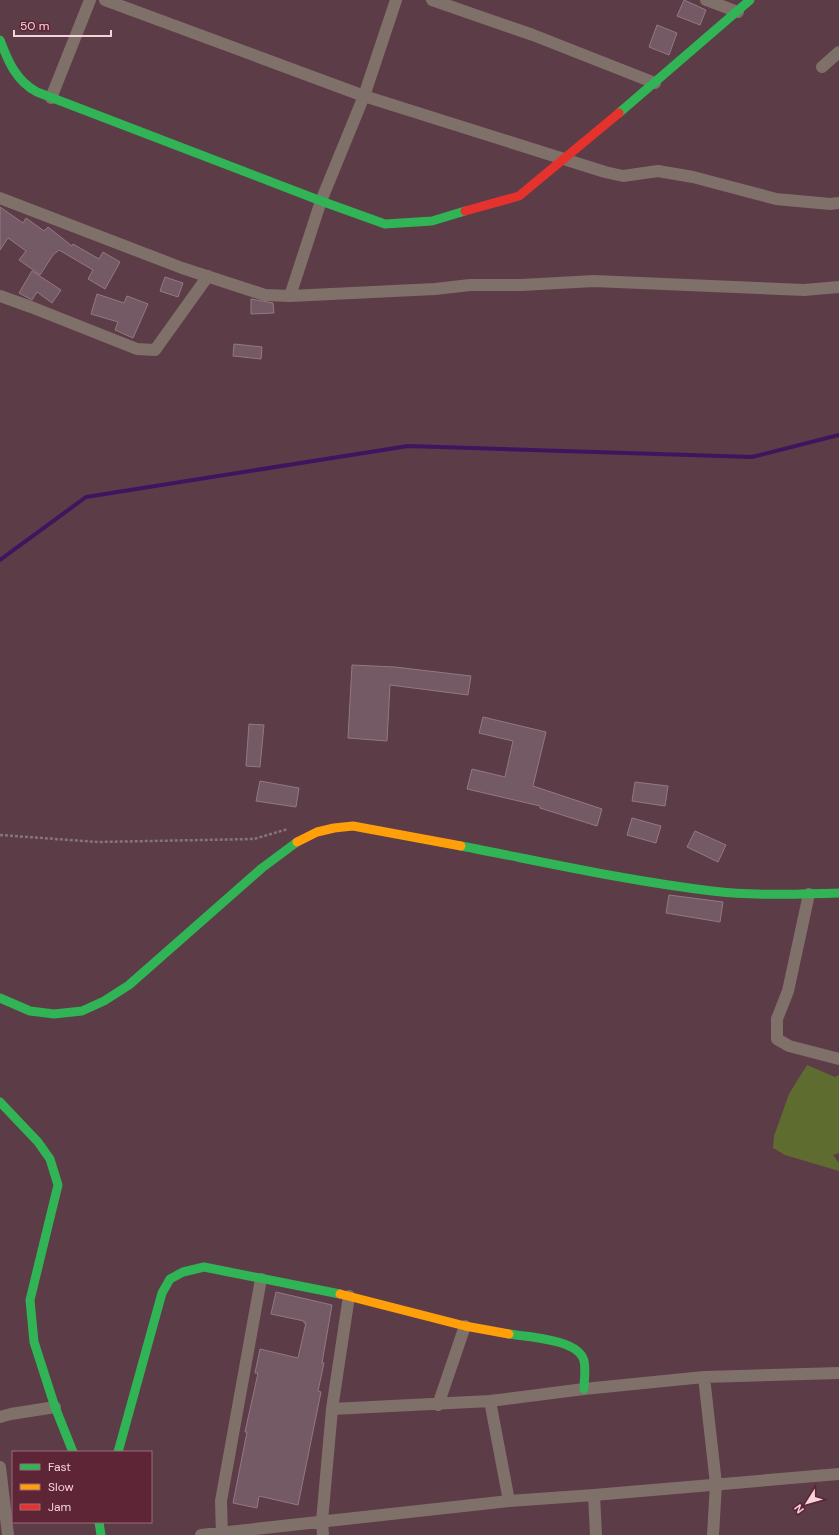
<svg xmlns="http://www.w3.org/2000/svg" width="839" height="1535" font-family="'DM Sans',sans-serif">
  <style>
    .green { fill: #5f6c30 }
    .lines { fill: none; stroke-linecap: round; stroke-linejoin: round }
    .stream { stroke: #3f155f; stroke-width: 4 }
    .building { fill: #745a65; stroke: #937884 }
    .path { stroke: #857573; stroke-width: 2.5; stroke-dasharray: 3 2; stroke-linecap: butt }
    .street { stroke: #80706a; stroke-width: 12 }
    .fast { stroke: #30b455; stroke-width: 9 }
    .slow { stroke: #ff9f0a; stroke-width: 9 }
    .jam { stroke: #e5322d; stroke-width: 9 }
  </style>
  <rect width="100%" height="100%" fill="#5c3c46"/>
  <path class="green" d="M807,1065L835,1077L839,1075V1153L833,1155L839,1163V1171L785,1155L773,1148L774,1136L789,1094Z"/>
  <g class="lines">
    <path class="stream" d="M0,560L86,497L408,446L752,457L839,435"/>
  </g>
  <path class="building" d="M684,0L706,10L700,25L677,16Z
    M657,25L677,33L669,55L649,47Z
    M0,207L23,223L26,218L44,231L48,227L72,246L73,244L99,259L103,252L120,262L105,289L88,279L93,270L59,250L53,255L40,275L19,260L26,251L8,238L0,250Z
    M32,271L61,290L52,303L37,292L32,300L19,293Z
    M165,277L183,283L178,297L160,291Z
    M97,294L124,303L127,296L148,304L133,338L115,330L118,322L91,314Z
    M251,299L273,303L274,313L251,314Z
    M234,344L262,347L261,359L233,356Z
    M352,665L395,667L471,676L468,695L390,685L387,741L348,738Z
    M483,717L546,732L533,786L602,809L597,826L540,808V806L467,789L472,769L505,777L513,741L479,733Z
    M249,724L264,725L260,767L246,766Z
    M260,781L299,788L296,807L256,801Z
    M635,782L668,786L665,806L632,801Z
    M632,818L661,826L656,843L627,835Z
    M695,831L726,845L718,862L687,847Z
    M669,895L723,902L720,922L666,913Z
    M276,1292L332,1305L322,1363H324L318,1391L321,1392L298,1505L259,1496L257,1508L233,1503L247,1432H245L258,1373H255L260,1349L298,1358L306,1323H304V1321L271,1314Z"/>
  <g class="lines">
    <path class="path" d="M0,835L98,842L254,839L288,829"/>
    <path class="street" d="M105,0L364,96L605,172L623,176L658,171L693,177L776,199L830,204L839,203
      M432,0L533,35L655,83
      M706,0L738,12
      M822,67L839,52
      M51,98L90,0
      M0,198L182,268L265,295L290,296L435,289L470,285H521L594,281L804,290L839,287
      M0,296L31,307L137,349L155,350L208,276
      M290,296L321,201L364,96L396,0
      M809,894L788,991L777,1019V1039L789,1046L839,1059
      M704,1377L716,1484L713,1535
      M490,1401L509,1501
      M438,1405L465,1326
      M332,1409L490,1401L584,1389L704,1377L839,1373
      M0,1417L11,1414L55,1407
      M0,1467L8,1535
      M594,1495L596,1535
      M201,1535L509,1501L594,1495L839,1474
      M222,1535L221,1501L261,1279
      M323,1535L322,1521L332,1409L349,1296"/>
    <path class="fast" d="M0,40C8,61 16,81 37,92L321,201L385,224L432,221L465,211
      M619,113L750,0
      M461,846C544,862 628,881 712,891C754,896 797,894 839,893
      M0,998L30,1011L54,1014L82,1011L104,1001L129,985L262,868L297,842
      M0,1102L38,1142L50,1159L58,1185L30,1300L34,1342L55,1407L73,1452
      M509,1334C528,1337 579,1339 584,1361C586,1370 584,1380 584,1389
      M118,1452L162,1293L170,1279L183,1272L204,1267L340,1294
      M99,1522L101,1535"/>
    <path class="slow" d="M297,842L317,832L334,828L353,826L461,846
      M340,1294L465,1326L509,1334"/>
    <path class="jam" d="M465,211L519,196L619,113"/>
  </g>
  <rect x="12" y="1451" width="140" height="72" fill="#5d2536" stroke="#9b6a78"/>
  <rect x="20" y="1464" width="20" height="6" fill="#30b455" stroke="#9b6a78"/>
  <text x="48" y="1471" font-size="12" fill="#f7d2da">Fast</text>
  <rect x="20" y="1484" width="20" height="6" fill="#ff9f0a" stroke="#9b6a78"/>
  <text x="48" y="1491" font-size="12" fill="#f7d2da">Slow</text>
  <rect x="20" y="1504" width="20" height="6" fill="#e5322d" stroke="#9b6a78"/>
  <text x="48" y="1511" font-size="12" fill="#f7d2da">Jam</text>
  <g transform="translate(807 1503) rotate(233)" stroke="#5d2536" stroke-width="3" paint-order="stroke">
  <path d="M0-3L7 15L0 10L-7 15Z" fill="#f7d2da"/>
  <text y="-6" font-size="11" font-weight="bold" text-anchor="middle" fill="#f7d2da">N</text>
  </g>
  <path d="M14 30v6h97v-6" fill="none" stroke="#f7d2da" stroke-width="2"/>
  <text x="20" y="30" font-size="12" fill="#f7d2da" stroke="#5d2536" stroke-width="3" paint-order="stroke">50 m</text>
</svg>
